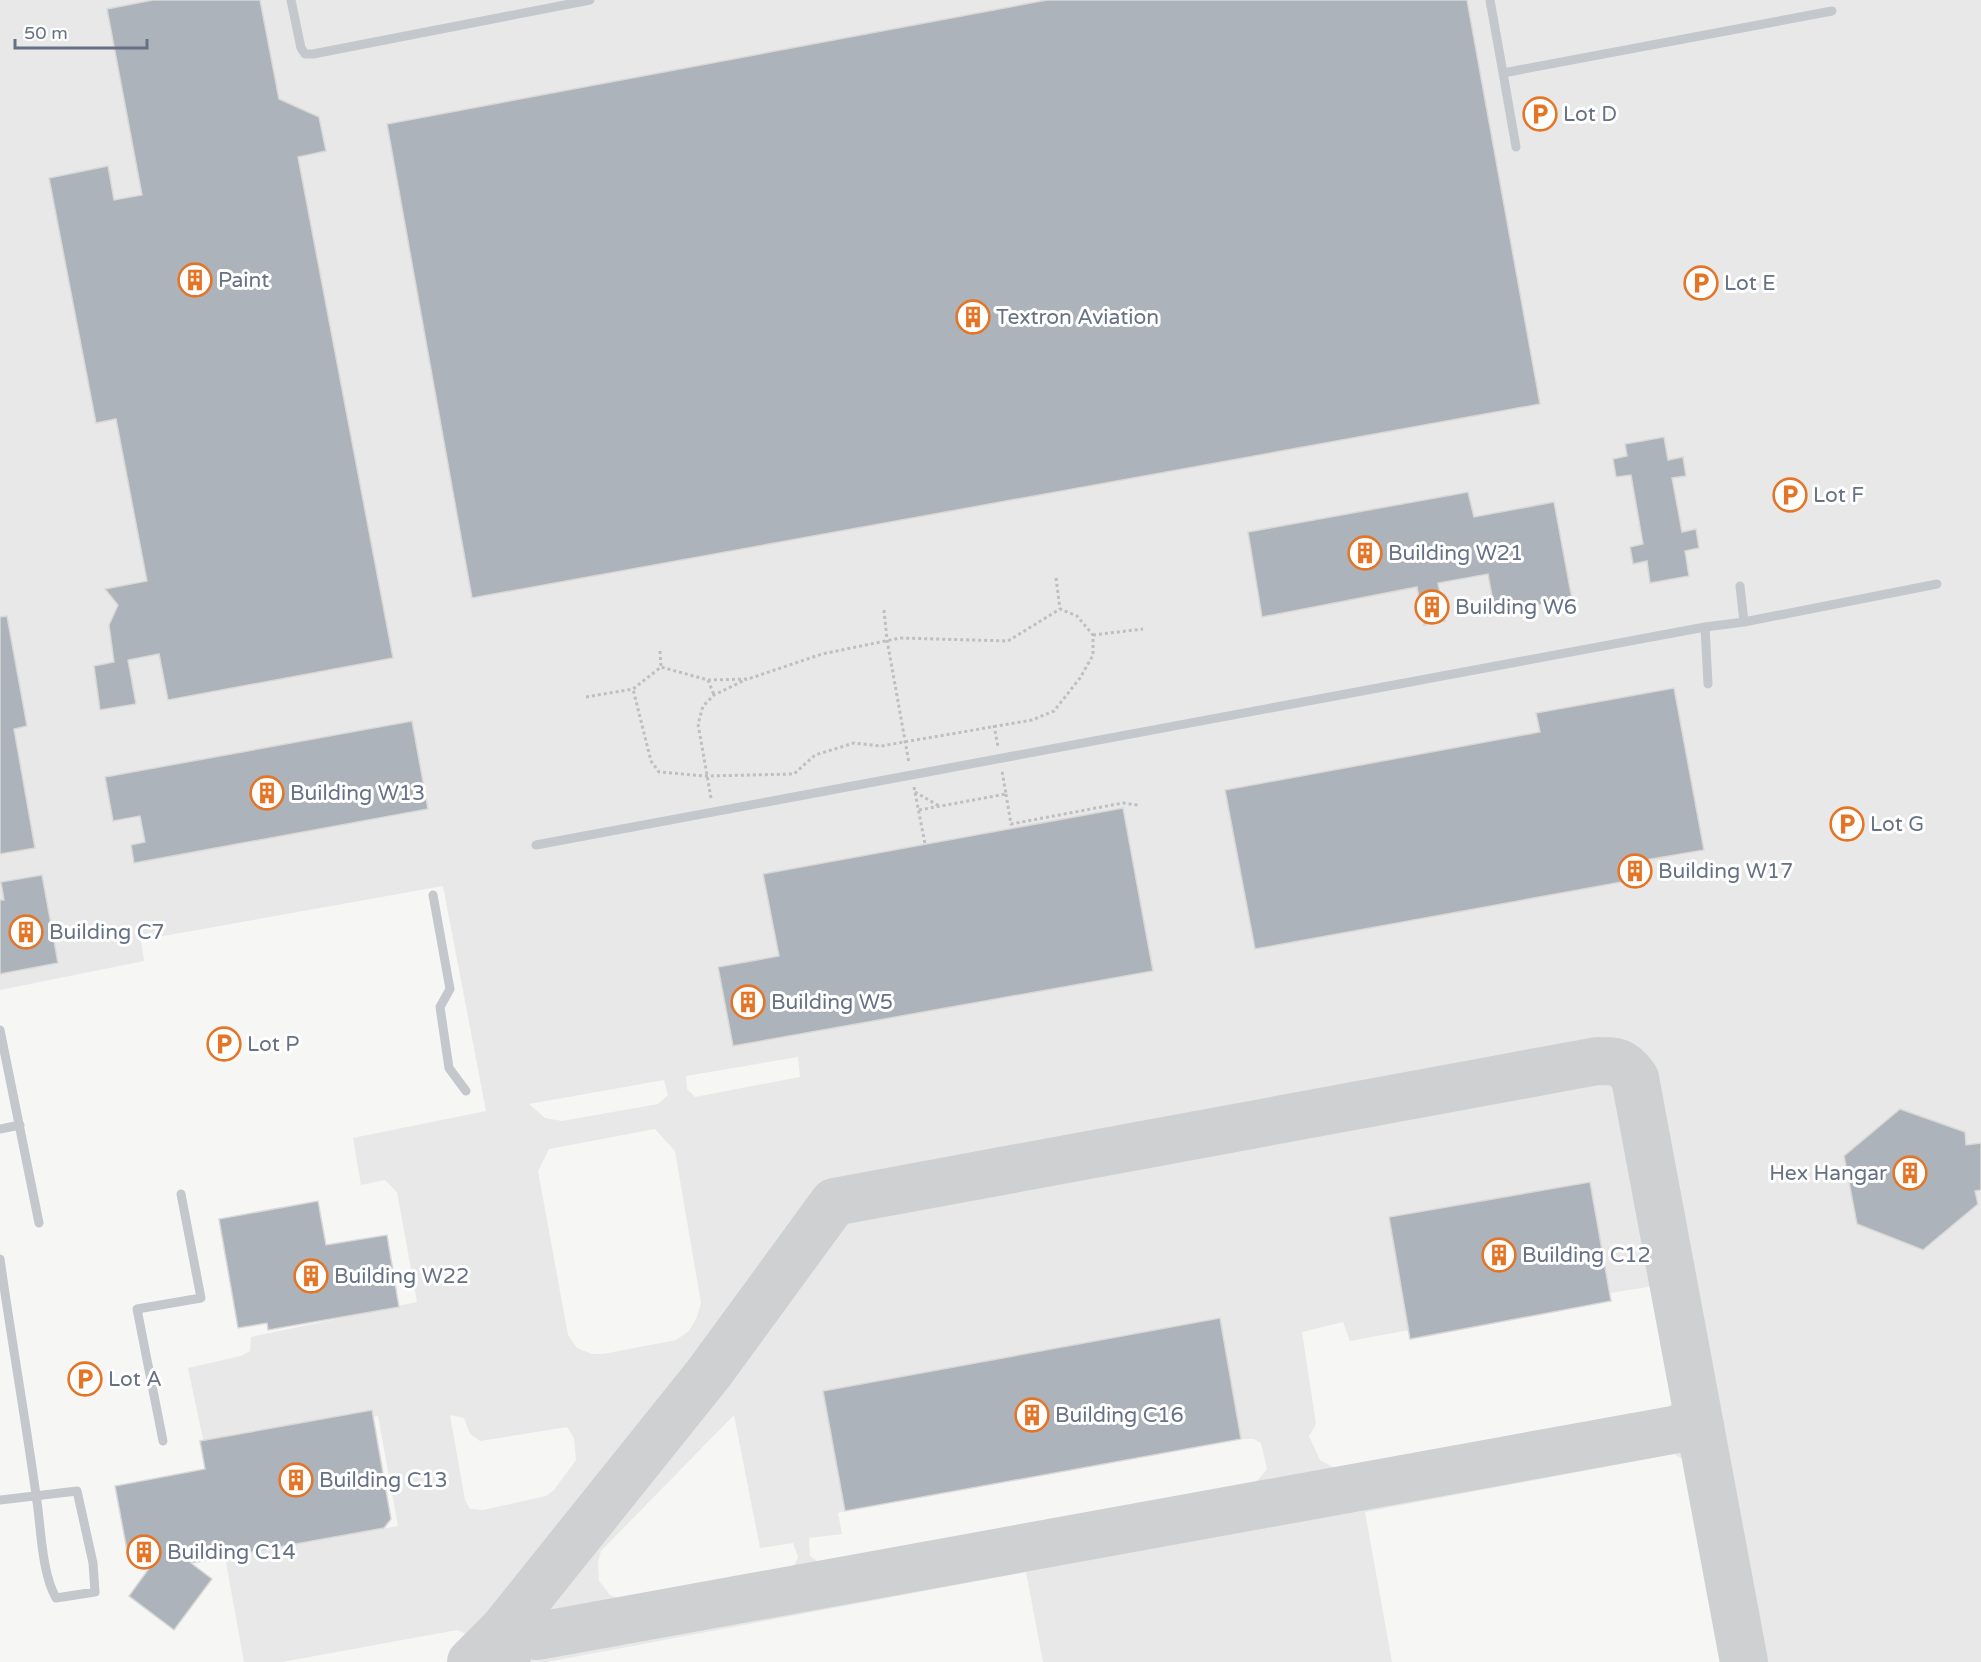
<svg xmlns="http://www.w3.org/2000/svg" width="1981" height="1662" font-family="'Varela Round',sans-serif">
  <style>
    .built { fill: #e7e8e7; fill-rule: evenodd }
    .lines { fill: none; stroke-linecap: round; stroke-linejoin: round }
    .taxiway { stroke: #ced0d2; stroke-width: 48 }
    .building { fill: #adb3ba; stroke: #d8d8d6; stroke-width: 1.5 }
    .path { stroke: #bebfc2; stroke-width: 3; stroke-dasharray: 3 3; stroke-linecap: butt }
    .lane { stroke: #c4c7cb; stroke-width: 9 }
    .labels { text-anchor: middle; dominant-baseline: central; stroke-width: 6; stroke-linejoin: round; paint-order: stroke }
    .poi-label { font-size: 21px; fill: #667185; stroke: #fff; text-anchor: start }
  </style>
  <rect width="100%" height="100%" fill="#f6f7f4"/>
  <path class="built" d="M0,0H1981V1662H1727L1693,1475L1686,1461L1674,1454L1365,1512L1392,1662H1043L1026,1572L547,1662H473L468,1635L457,1630L282,1662H244L225,1557L398,1526L378,1416L204,1444L188,1368L241,1356L250,1351L251,1337L417,1302L397,1192L385,1180L361,1185L353,1138L486,1111L443,886L141,940L144,961L0,990ZM798,1057L800,1077L695,1097L687,1089L686,1076ZM664,1080L668,1095L658,1104L562,1121L545,1118L529,1104ZM655,1129L675,1151L701,1303L697,1317L689,1331L676,1340L603,1354H592L577,1348L568,1335L538,1171L549,1149ZM1590,1182L1610,1293L1661,1285L1680,1387L1677,1398L1666,1409L1334,1468L1320,1460L1309,1436L1316,1424L1302,1332L1343,1322L1350,1341L1409,1330L1390,1217ZM1220,1319L1241,1439H1254L1261,1443L1267,1469L1258,1480L1249,1485L820,1563L810,1556L809,1538L842,1534L838,1513L845,1511L823,1392ZM450,1415L464,1418L470,1434L480,1441L567,1427L574,1438L576,1460L554,1490L546,1496L483,1510L470,1509L465,1500ZM734,1415L760,1548L793,1543L798,1557L793,1568L622,1599L610,1595L599,1581L598,1562L601,1551Z"/>
  <g class="lines">
    <path class="taxiway" d="M507,1656L503,1630L538,1636L1700,1425
      M471,1662L503,1630L709,1373L834,1202L1597,1061C1617,1061 1623,1061 1635,1078L1744,1662"/>
  </g>
  <path class="building" d="M153,0H260L279,99L319,117L326,151L298,157L393,658L168,700L159,654L128,660L136,704L100,710L94,666L114,662L109,625L118,605L105,589L147,581L116,419L96,423L49,178L108,166L114,200L142,195L107,9Z
    M1047,0H1467L1540,404L472,598L387,124Z
    M1664,437L1668,460L1683,457L1686,476L1672,478L1682,532L1696,529L1699,548L1685,551L1689,576L1650,583L1647,561L1633,564L1630,547L1643,544L1631,475L1616,477L1613,459L1627,456L1625,444Z
    M1468,492L1474,517L1554,502L1572,599L1495,613L1488,574L1438,583L1445,621L1424,625L1417,587L1262,617L1248,532Z
    M7,616L27,726L14,729L35,848L0,854V617Z
    M1674,688L1704,850L1645,860L1649,877L1255,949L1225,790L1540,732L1536,713Z
    M412,721L428,809L134,863L131,845L145,842L140,816L113,821L105,777Z
    M1123,808L1153,971L733,1046L718,967L779,956L763,874Z
    M42,875L58,963L0,974V900H4L1,882Z
    M1900,1109L1965,1132L1966,1145L1981,1143V1190L1975,1191L1978,1204L1923,1250L1857,1224L1844,1156Z
    M1590,1182L1611,1301L1410,1339L1389,1217Z
    M318,1201L326,1245L387,1235L399,1307L268,1330L267,1323L238,1328L219,1219Z
    M1220,1318L1241,1439L845,1511L823,1391Z
    M372,1410L391,1519L384,1528L191,1563L212,1579L174,1630L129,1596L158,1556L129,1561L115,1486L205,1469L200,1441Z"/>
  <g class="lines">
    <path class="path" d="M1056,578L1060,609
      M884,610L887,640L909,763
      M1093,635L1143,629
      M660,651L661,667
      M708,680L714,695
      M586,697L633,689L661,667L708,680L748,679L822,654L900,638L1008,641L1060,609L1077,616L1093,635V655L1080,678L1054,711L1032,720L881,746L854,743L815,755L794,774L706,776L659,772L651,761L633,689
      M994,725L998,747
      M914,787L925,844
      M915,792L939,806
      M1006,794L1011,824L1123,803L1138,805
      M711,798L698,724L703,706L714,695L747,679
      M919,810L1006,794L1002,771"/>
    <path class="lane" d="M291,0L301,48L305,54H313L590,0
      M1490,0L1503,73L1832,11
      M1503,73L1516,147
      M1740,586L1744,622
      M1705,627L1708,684
      M536,845L1705,627L1744,622L1937,584
      M433,895L450,989L440,1007L449,1068L466,1091
      M0,1030L39,1223
      M0,1129L20,1125
      M0,1259C11,1337 25,1416 36,1495C41,1524 41,1572 56,1598L95,1592L93,1563L77,1491L0,1500
      M163,1441L137,1309L201,1298L181,1194"/>
  </g>
  <defs>
    <g id="parking-ring" transform="scale(1.725)"><circle r="9.5" fill="#fff" stroke="#e47527" stroke-width="1.5"/><path d="M-3.5-5.5H1a3.5 3.5 0 0 1 0 7H-1V5.5H-3.5ZM-1-3.4V-.6H.8a1.4 1.4 0 0 0 0-2.8Z" fill="#e47527"/></g>
    <g id="building-ring" transform="scale(1.725)"><circle r="9.5" fill="#fff" stroke="#e47527" stroke-width="1.5"/><path d="M-4-6H4V6H1V3H-1V6H-4ZM-2.5-4.3h1.7v1.8h-1.7ZM.8-4.3h1.7v1.8H.8ZM-2.5-1h1.7V.8h-1.7ZM.8-1h1.7V.8H.8Z" fill="#e47527"/></g>
  </defs>
  <g fill-rule="evenodd">
    <use href="#parking-ring" x="1540" y="114"/>
    <use href="#building-ring" x="195" y="280"/>
    <use href="#parking-ring" x="1701" y="283"/>
    <use href="#building-ring" x="973" y="317"/>
    <use href="#parking-ring" x="1790" y="495"/>
    <use href="#building-ring" x="1365" y="553"/>
    <use href="#building-ring" x="1432" y="607"/>
    <use href="#building-ring" x="267" y="793"/>
    <use href="#parking-ring" x="1847" y="824"/>
    <use href="#building-ring" x="1635" y="871"/>
    <use href="#building-ring" x="26" y="932"/>
    <use href="#building-ring" x="748" y="1002"/>
    <use href="#parking-ring" x="224" y="1044"/>
    <use href="#building-ring" x="1910" y="1173"/>
    <use href="#building-ring" x="1499" y="1255"/>
    <use href="#building-ring" x="311" y="1276"/>
    <use href="#parking-ring" x="85" y="1379"/>
    <use href="#building-ring" x="1032" y="1415"/>
    <use href="#building-ring" x="296" y="1480"/>
    <use href="#building-ring" x="144" y="1552"/>
  </g>
  <g class="labels">
    <g class="poi-label">
      <text x="1563" y="114">Lot D</text>
      <text x="218" y="280">Paint</text>
      <text x="1724" y="283">Lot E</text>
      <text x="996" y="317">Textron Aviation</text>
      <text x="1813" y="495">Lot F</text>
      <text x="1388" y="553">Building W21</text>
      <text x="1455" y="607">Building W6</text>
      <text x="290" y="793">Building W13</text>
      <text x="1870" y="824">Lot G</text>
      <text x="1658" y="871">Building W17</text>
      <text x="49" y="932">Building C7</text>
      <text x="771" y="1002">Building W5</text>
      <text x="247" y="1044">Lot P</text>
      <text x="1887" y="1173" text-anchor="end">Hex Hangar</text>
      <text x="1522" y="1255">Building C12</text>
      <text x="334" y="1276">Building W22</text>
      <text x="108" y="1379">Lot A</text>
      <text x="1055" y="1415">Building C16</text>
      <text x="319" y="1480">Building C13</text>
      <text x="167" y="1552">Building C14</text>
    </g>
  </g>
  <path d="M15 39v9h132v-9" fill="none" stroke="#667185" stroke-width="3"/>
  <text x="24" y="39" font-size="18" fill="#667185" stroke="#ffffff" stroke-width="4.5" paint-order="stroke">50 m</text>
</svg>
